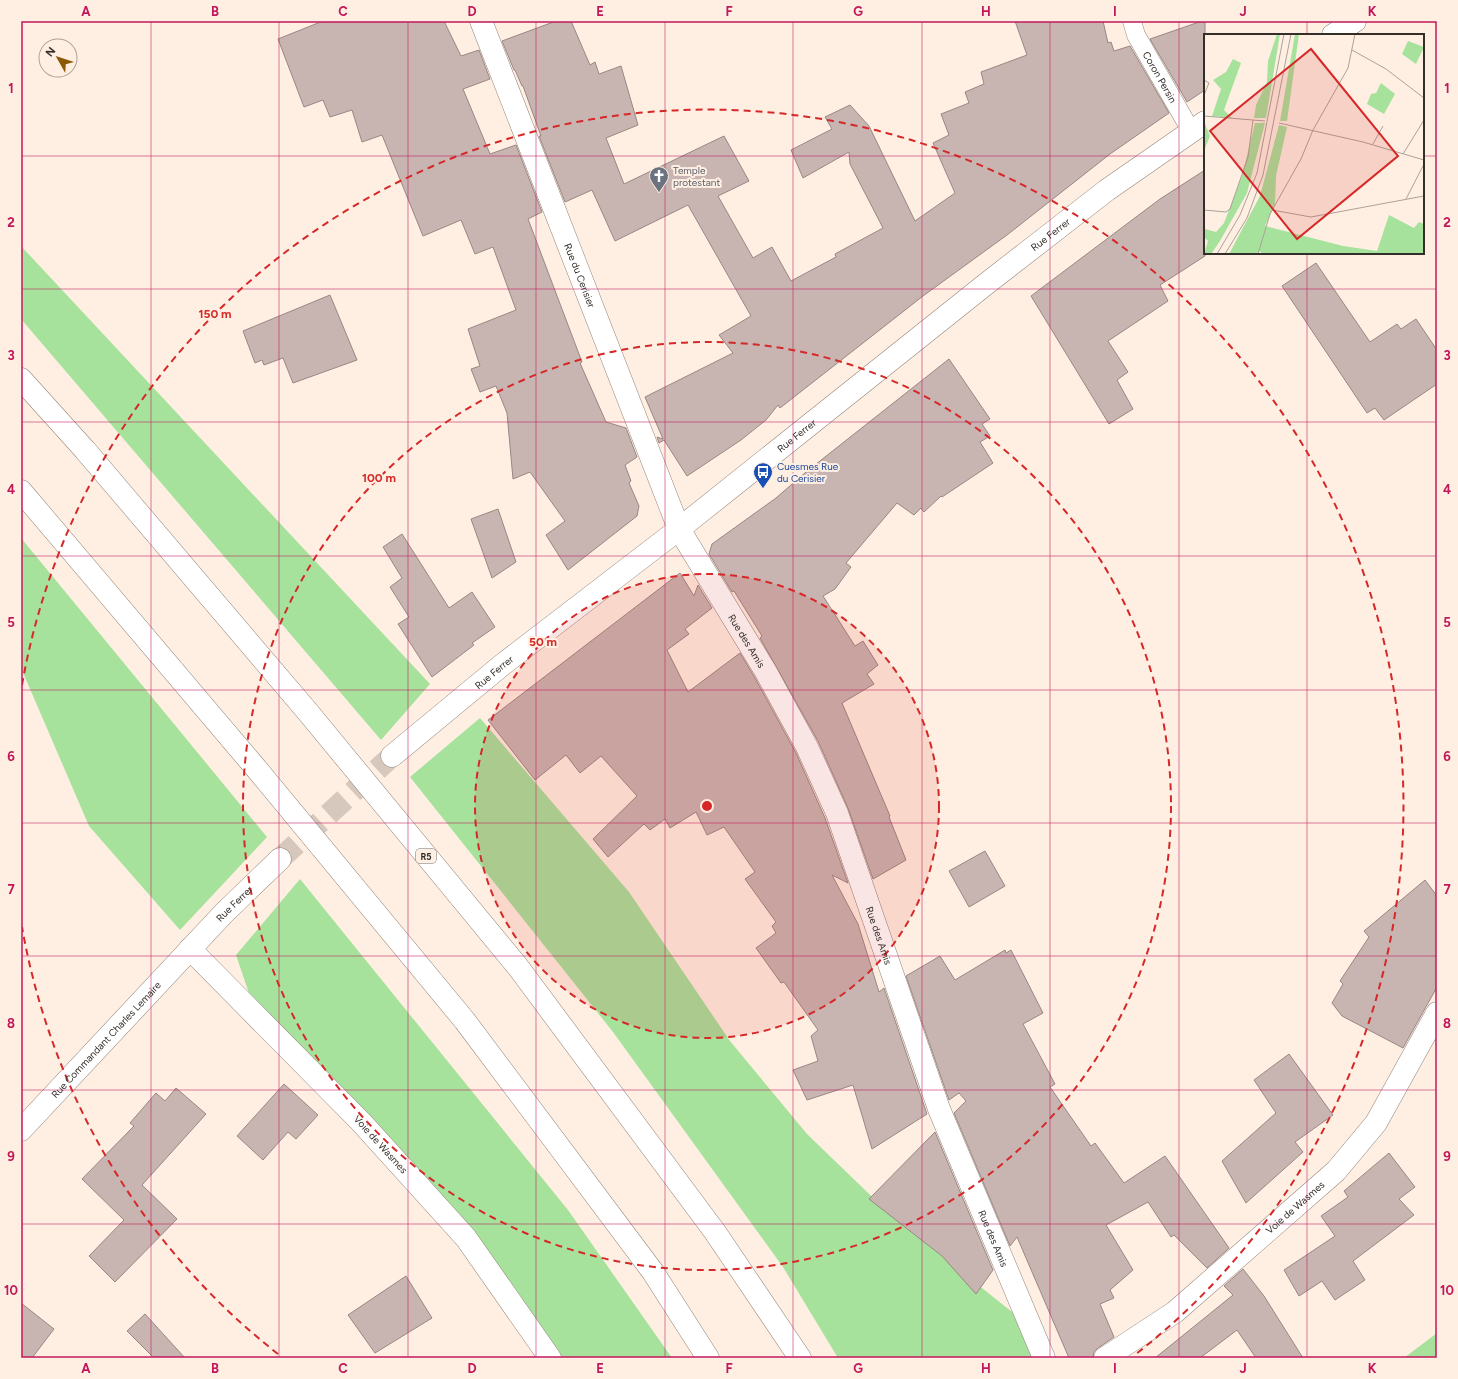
<svg xmlns="http://www.w3.org/2000/svg" width="1458" height="1379" font-family="Figtree,sans-serif">
  <style>
    .green { fill: #a6e29c }
    .building { fill: #c8b4b1; stroke: #9a8784 }
    .lines { fill: none; stroke-linecap: round; stroke-linejoin: round }
    .secondary-tunnel { stroke: #d6c8bd; stroke-width: 22; stroke-dasharray: 22 11; stroke-linecap: butt }
    .lane-casing { stroke: #928479; stroke-width: 19 }
    .street-casing { stroke: #928479; stroke-width: 23 }
    .secondary-casing { stroke: #928479; stroke-width: 23 }
    .highway-casing { stroke: #928479; stroke-width: 23 }
    .lane { stroke: #fff; stroke-width: 18 }
    .street { stroke: #fff; stroke-width: 22 }
    .secondary { stroke: #fff; stroke-width: 22 }
    .highway { stroke: #fff; stroke-width: 22 }
    .grid { fill: none; stroke: #c2185b; stroke-width: 1; stroke-opacity: 0.55 }
    .ring { fill: none; stroke: #d62828; stroke-width: 2; stroke-dasharray: 7 5 }
    .labels { text-anchor: middle; dominant-baseline: central; stroke-width: 4; stroke-linejoin: round; paint-order: stroke }
    .shield { fill: #feefe2; stroke: #716860; stroke-width: 1 }
    .shield-label { font-size: 9px; font-weight: bold; fill: #342e29 }
    .street-label { font-size: 10px; fill: #342e29; stroke: #feefe2 }
    .worship-label { font-size: 10px; fill: #5b616d; stroke: #feefe2; text-anchor: start }
    .transit-label { font-size: 10px; fill: #164399; stroke: #feefe2; text-anchor: start }
    .inset-road { fill: none; stroke: #ada298; stroke-width: 1 }
    .view { fill: #d62828; fill-opacity: 0.15; stroke: #d62828; stroke-width: 2 }
    .inset-edge { fill: none; stroke: #342e29; stroke-width: 2 }
    .centre { fill: #d62828; stroke: #feefe2; stroke-width: 2 }
    .ring-label { font-size: 12px; text-anchor: middle; font-weight: bold; fill: #d62828; stroke: #feefe2; stroke-width: 4; stroke-linejoin: round; paint-order: stroke }
    .neatline { fill: none; stroke: #c2185b; stroke-width: 1.5 }
    .grid-label { font-size: 13px; text-anchor: middle; font-weight: bold; fill: #c2185b }
  </style>
  <rect width="100%" height="100%" fill="#feefe2"/>
  <path class="green" d="M21,246L430,684L381,740L21,319Z
    M21,538L267,837L180,930L89,826L21,668Z
    M480,718L629,892L730,1041L807,1134L893,1217L1031,1327L1044,1358H838L783,1267L613,1032L410,777Z
    M300,879L568,1210L672,1358H550L466,1238L257,1017L236,955Z
    M1437,1333V1358H1404Z"/>
  <path class="building" d="M323,21H444L461,56L479,50L490,79L463,89L490,154L516,145L542,212L528,219L582,362L580,363L606,422L626,428L637,457L625,465L631,481L629,483L639,506L637,516L568,570L546,535L565,521L530,472L513,479L507,413L496,386L480,392L471,369L480,366L468,329L516,310L493,247L475,254L461,220L423,236L382,135L362,142L352,110L330,117L323,100L304,107L278,39Z
    M556,21H571L590,65L595,62L599,74L621,66L638,125L606,138L624,184L724,136L749,181L718,196L753,258L772,247L791,281L836,257L835,254L883,228L850,164L849,152L803,178L791,150L832,129L825,117L850,105L869,126L915,221L955,193L933,143L949,135L941,114L969,103L965,92L984,84L981,72L1027,55L1015,21H1103L1108,43L1111,42L1114,51L1130,46L1169,113L1110,154L1007,235L923,296L780,408L778,405L766,420L741,440L687,476L664,440L659,443L657,437L663,439L645,397L733,353L719,335L751,316L688,205L615,241L592,190L565,202L539,136H541L523,86H522L515,70H514L502,41Z
    M1202,21H1205V90L1187,102L1150,39Z
    M1205,170V256L1160,285L1168,301L1108,341L1128,372L1117,380L1133,409L1109,424L1031,296L1160,199Z
    M1316,263L1370,342L1397,324L1401,329L1416,319L1437,350V384L1384,420L1375,408L1367,413L1282,286Z
    M330,295L357,360L293,383L283,358L264,365L262,360L255,363L243,331Z
    M949,359L990,419L982,424L990,436L980,442L993,463L942,497L941,496L924,512L921,508L914,515L897,503L846,563L851,567L835,589L823,596L855,646L863,641L878,665L867,674L874,684L842,703L890,816L889,817L906,860L873,879L848,808L818,741L760,638L762,636L734,591L732,592L709,554L712,544L776,498L806,472Z
    M498,509L516,562L492,578L471,519Z
    M402,534L449,608L472,592L495,627L472,643L474,645L432,677L398,624L409,617L390,587L402,578L383,547Z
    M680,573L694,596L698,585L712,608L685,629L689,634L667,650L688,692L740,653L755,678L796,753L825,818L848,883L832,875L858,924L879,992L884,988L927,1114L872,1149L853,1085L807,1100L793,1070L818,1061L811,1036L818,1030L784,982L781,983L756,948L776,933L772,926L776,922L745,879L755,872L724,827L707,835L696,812L670,828L665,819L650,830L644,824L608,857L593,839L637,796L601,756L580,773L566,755L535,780L488,720Z
    M985,851L1005,886L969,907L949,871Z
    M1425,880L1437,896V987L1403,1048L1342,1016L1332,1003L1343,984L1340,981L1369,937L1364,931Z
    M1005,950L1006,953L1011,950L1043,1013L1023,1024L1055,1084L1050,1087L1091,1146L1095,1143L1124,1183L1165,1156L1229,1248L1207,1268L1174,1235L1171,1237L1148,1202L1106,1225L1133,1270L1110,1290L1114,1298L1100,1304L1114,1337L1098,1348L1094,1352L1093,1358H1069L1017,1237L1010,1246L954,1113L966,1101L959,1093L949,1100L906,976L940,956L955,980Z
    M1289,1054L1333,1115L1295,1142L1303,1152L1246,1203L1222,1161L1276,1113L1254,1080Z
    M284,1084L318,1115L296,1139L288,1132L263,1160L237,1136Z
    M176,1088L206,1114L142,1185L177,1219L115,1282L89,1256L124,1220L82,1179L134,1126L130,1123L156,1093L165,1101Z
    M935,1132L993,1270L976,1294L942,1256L869,1199Z
    M1389,1153L1415,1187L1399,1199L1414,1215L1353,1261L1365,1280L1335,1300L1322,1281L1299,1296L1284,1270L1335,1236L1321,1216L1348,1197L1344,1191Z
    M1243,1269L1264,1296L1303,1358H1256L1237,1330L1200,1358H1155L1233,1295L1224,1286Z
    M406,1276L432,1318L375,1353L348,1315Z
    M21,1303L54,1329L32,1358H21Z
    M145,1314L185,1358H154L127,1331Z"/>
  <g class="lines">
    <path class="secondary-tunnel" d="M280,859L392,756"/>
    <g class="lane-casing">
      <g id="lane">
        <path id="s1" d="M1132,21L1136,35L1191,131"/>
      </g>
    </g>
    <g class="street-casing">
      <g id="street">
        <path id="s2" d="M481,21L679,529L766,672L807,747L837,813L939,1109L1044,1358"/>
        <path id="s3" d="M190,949L361,1122L466,1238L550,1358"/>
        <path id="s4" d="M1105,1358L1175,1312L1336,1171L1376,1123L1437,1013"/>
      </g>
    </g>
    <g class="secondary-casing">
      <g id="secondary">
        <path d="M1333,35L1355,21"/>
        <path id="s5" d="M392,756L502,665L679,529L986,284L1107,190L1205,122"/>
        <path id="s6" d="M21,1130L224,913L280,859"/>
      </g>
    </g>
    <g class="highway-casing">
      <path id="highway" d="M21,379L85,450L307,711L518,967L715,1232L800,1358
        M21,491L255,767L465,1021L653,1272L708,1358"/>
    </g>
    <use href="#lane" class="lane"/>
    <use href="#street" class="street"/>
    <use href="#secondary" class="secondary"/>
    <use href="#highway" class="highway"/>
  </g>
  <path class="grid" d="M151,21V1358M279,21V1358M408,21V1358M536,21V1358M665,21V1358M793,21V1358M922,21V1358M1050,21V1358M1179,21V1358M1307,21V35M21,156H1205M1423,156H1437M1307,253V1358M21,289H1437M21,422H1437M21,556H1437M21,690H1437M21,823H1437M21,956H1437M21,1090H1437M21,1224H1437"/>
  <circle cx="707" cy="806" r="232" fill="#d62828" fill-opacity=".12"/>
  <g class="ring">
    <circle cx="707" cy="806" r="232"/>
    <circle cx="707" cy="806" r="464"/>
    <path d="M278 1354A696 696 0 0 1 22 927M22 685A696 696 0 1 1 1136 1354"/>
  </g>
  <defs>
    <g id="church-pin" transform="scale(1)"><path d="M0 17L-7.5 6A9.5 9.5 0 1 1 7.5 6Z" fill="#6b7280" stroke="#feefe2"/><path d="M-1.2-6h2.4v3.5h3.3v2.4h-3.3V6h-2.4V-.1h-3.3v-2.4h3.3Z" fill="#fff"/></g>
    <g id="bus-pin" transform="scale(1)"><path d="M0 17L-7.5 6A9.5 9.5 0 1 1 7.5 6Z" fill="#1a4fb4" stroke="#feefe2"/><path d="M-5-6H5V4H4V6H2V4H-2V6H-4V4H-5ZM-3.5-4V0h7V-4ZM-3.5 1.2v1.5H-2V1.2ZM2 1.2v1.5H3.5V1.2Z" fill="#fff"/></g>
  </defs>
  <g fill-rule="evenodd">
    <use href="#church-pin" x="659" y="176"/>
    <use href="#bus-pin" x="763" y="472"/>
  </g>
  <g class="labels">
    <rect class="shield" x="416" y="849" width="20" height="14" rx="3"/>
    <g class="shield-label">
      <text x="426" y="856">R5</text>
    </g>
    <g class="street-label">
      <text stroke="none"><textPath href="#s1" startOffset="63">Coron Persin</textPath></text>
      <text stroke="none"><textPath href="#s5" startOffset="840">Rue Ferrer</textPath></text>
      <text stroke="none"><textPath href="#s2" startOffset="273">Rue du Cerisier</textPath></text>
      <text stroke="none"><textPath href="#s5" startOffset="516">Rue Ferrer</textPath></text>
      <text stroke="none"><textPath href="#s2" startOffset="676">Rue des Amis</textPath></text>
      <text stroke="none"><textPath href="#s5" startOffset="132">Rue Ferrer</textPath></text>
      <text stroke="none"><textPath href="#s6" startOffset="311">Rue Ferrer</textPath></text>
      <text stroke="none"><textPath href="#s2" startOffset="1000">Rue des Amis</textPath></text>
      <text stroke="none"><textPath href="#s6" startOffset="124">Rue Commandant Charles Lemaire</textPath></text>
      <text stroke="none"><textPath href="#s3" startOffset="273">Voie de Wasmes</textPath></text>
      <text stroke="none"><textPath href="#s4" startOffset="243">Voie de Wasmes</textPath></text>
      <text stroke="none"><textPath href="#s2" startOffset="1324">Rue des Amis</textPath></text>
    </g>
    <g class="worship-label">
      <text x="673" y="170">Temple<tspan x="673" dy="12">protestant</tspan></text>
    </g>
    <g class="transit-label">
      <text x="777" y="466">Cuesmes Rue<tspan x="777" dy="12">du Cerisier</tspan></text>
    </g>
  </g>
  <g transform="translate(1204 34)">
    <rect width="220" height="220" fill="#feefe2"/>
    <path d="M73,0H76L62,84H50L52,71L63,48L64,27ZM91,0H95L83,87H76ZM204,7L220,13L212,30L198,20ZM29,25L37,29L20,76L28,84L8,82L17,55L9,46L22,38ZM177,49L191,60L180,80L163,70L167,60L172,59ZM0,87L6,102L0,117ZM51,89H61L43,159L16,207L7,220H0L4,207L0,203L1,195L12,198L20,189L38,142ZM75,91L83,93L72,142L71,170L61,192L139,212L173,217L185,181L210,194L215,188L220,190V220H59L55,217L54,220H25L56,162Z" fill="#a6e29c"/>
    <path class="inset-road" d="M148,16L182,35L220,64M0,46L5,49L0,61M0,82L61,87M75,89L159,108L220,126M169,110L179,92M199,120L220,86M202,165L220,130M0,176L22,178L26,175L44,123L49,86M68,176L107,183L220,162M13,220L36,181L53,139L80,0M21,220L43,184L59,141L87,0M54,220L66,180L97,125L109,96L144,34L151,0"/>
    <path class="view" d="M107,15L194,122L93,205L6,97Z"/>
    <rect width="220" height="220" class="inset-edge"/>
  </g>
  <circle cx="707" cy="806" r="6" class="centre"/>
  <g class="ring-label">
    <text x="215" y="318">150 m</text>
    <text x="379" y="482">100 m</text>
    <text x="543" y="646">50 m</text>
  </g>
  <rect width="1458" height="1379" fill="none" stroke="#feefe2" stroke-width="44"/>
  <g transform="translate(58 58) rotate(309)"><circle r="19" fill="#feefe2" stroke="#ada298"/>
  <path d="M0-3L7 15L0 10L-7 15Z" fill="#8b5804"/>
  <text y="-6" font-size="11" font-weight="bold" text-anchor="middle" fill="#342e29">N</text>
  </g>
  <rect x="22" y="22" width="1414" height="1335" class="neatline"/>
  <g class="grid-label">
    <text x="86" y="16">A</text>
    <text x="215" y="16">B</text>
    <text x="343" y="16">C</text>
    <text x="472" y="16">D</text>
    <text x="600" y="16">E</text>
    <text x="729" y="16">F</text>
    <text x="858" y="16">G</text>
    <text x="986" y="16">H</text>
    <text x="1115" y="16">I</text>
    <text x="1243" y="16">J</text>
    <text x="1372" y="16">K</text>
    <text x="11" y="93">1</text>
    <text x="1447" y="93">1</text>
    <text x="11" y="227">2</text>
    <text x="1447" y="227">2</text>
    <text x="11" y="360">3</text>
    <text x="1447" y="360">3</text>
    <text x="11" y="494">4</text>
    <text x="1447" y="494">4</text>
    <text x="11" y="627">5</text>
    <text x="1447" y="627">5</text>
    <text x="11" y="761">6</text>
    <text x="1447" y="761">6</text>
    <text x="11" y="894">7</text>
    <text x="1447" y="894">7</text>
    <text x="11" y="1028">8</text>
    <text x="1447" y="1028">8</text>
    <text x="11" y="1161">9</text>
    <text x="1447" y="1161">9</text>
    <text x="11" y="1295">10</text>
    <text x="1447" y="1295">10</text>
    <text x="86" y="1373">A</text>
    <text x="215" y="1373">B</text>
    <text x="343" y="1373">C</text>
    <text x="472" y="1373">D</text>
    <text x="600" y="1373">E</text>
    <text x="729" y="1373">F</text>
    <text x="858" y="1373">G</text>
    <text x="986" y="1373">H</text>
    <text x="1115" y="1373">I</text>
    <text x="1243" y="1373">J</text>
    <text x="1372" y="1373">K</text>
  </g>
</svg>
